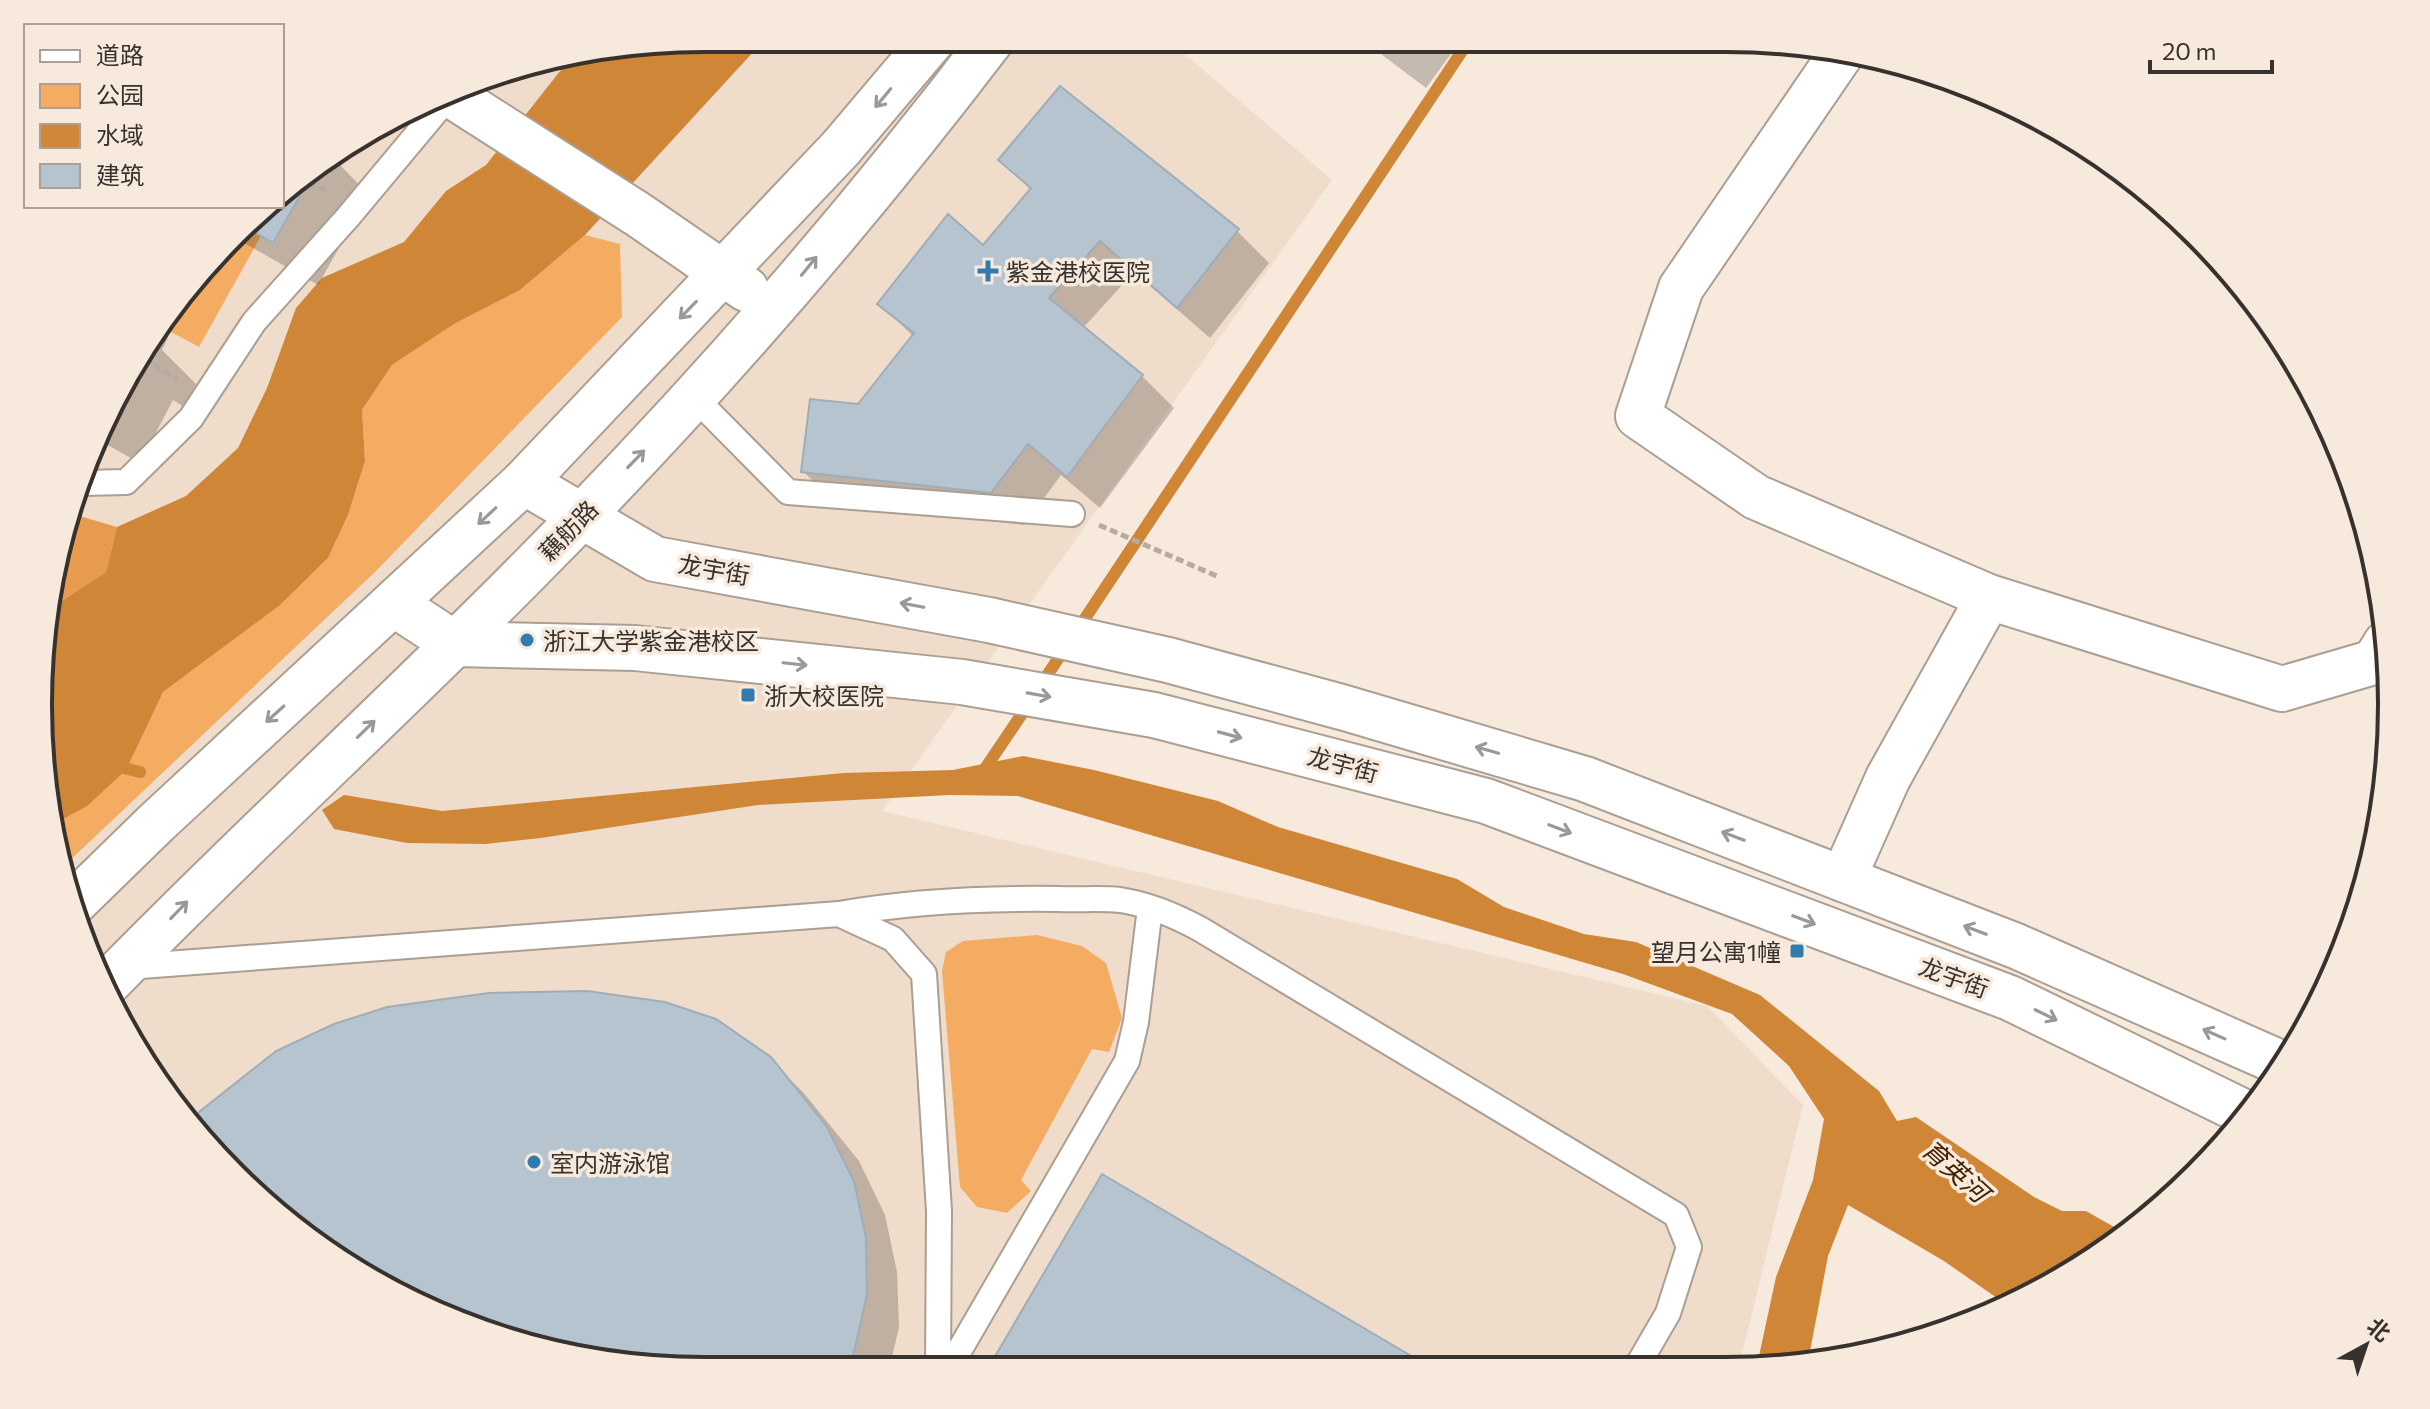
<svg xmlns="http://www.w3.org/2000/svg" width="2430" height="1409" font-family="Commissioner,'Noto Sans SC',sans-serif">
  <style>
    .built { fill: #efdcca }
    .green { fill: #f4ac63 }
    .forest { fill: #e69b4d }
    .water { fill: #d08637 }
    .shadow { fill: #0003 }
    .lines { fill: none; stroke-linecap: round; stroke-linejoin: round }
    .stream { stroke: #d08637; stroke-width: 12 }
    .building { fill: #b6c4d0; stroke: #9fadb8; stroke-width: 2 }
    .lane-casing { stroke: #ab9e92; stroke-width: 28 }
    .street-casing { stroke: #ab9e92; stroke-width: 48 }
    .secondary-casing { stroke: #ab9e92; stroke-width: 48 }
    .path { stroke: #b6aba1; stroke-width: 5; stroke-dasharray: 8 4; stroke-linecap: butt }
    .lane { stroke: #fff; stroke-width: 24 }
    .street { stroke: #fff; stroke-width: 44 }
    .secondary { stroke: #fff; stroke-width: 44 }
    .oneway { stroke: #9b9896 }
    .poi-dot { fill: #317caf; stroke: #f7e9dc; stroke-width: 3 }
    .labels { text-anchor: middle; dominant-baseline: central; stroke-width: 7; stroke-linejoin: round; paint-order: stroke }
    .poi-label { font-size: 24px; fill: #37322d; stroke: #f7e9dc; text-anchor: start }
    .street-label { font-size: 24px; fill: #37322d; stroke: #f7e9dc }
    .water-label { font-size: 26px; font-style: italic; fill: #412301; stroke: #f7e9dc }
    .rim { fill: none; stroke: #37322d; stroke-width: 4 }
  </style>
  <rect width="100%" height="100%" fill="#f7e9dc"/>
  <path class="built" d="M704,38L1167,39L1332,180L882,811L1707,1006L1803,1105L1738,1370H660L490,1335L335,1259L203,1144L89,959L39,748L61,532L151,334L270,206H282V194L299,175L491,73Z"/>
  <path class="green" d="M249,229L261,236L199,347L160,326L154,339L150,336Z
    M585,235L620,244L622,317L376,571L66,864L56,818H65L148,721L163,692L279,606L328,558L348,515L365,461L362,410L392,365L454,324L520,290Z
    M1037,935L1082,946L1106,963L1122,1018L1109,1052L1092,1049L1021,1180L1031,1191L1007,1213L977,1207L960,1187L942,971L946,952L963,941Z"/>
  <path class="forest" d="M69,513L117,527L106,572L60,602L52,620L61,532Z"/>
  <path class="water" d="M705,38H766L585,235L520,290L454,324L392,365L362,410L365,461L348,515L328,558L279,606L163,692L126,770L87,806L65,818H56L39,748L52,620L60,602L106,572L117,527L186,496L238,448L267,388L296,308L322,278L404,242L446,191L486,165L568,61Z
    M1023,756L1094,770L1218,801L1278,827L1457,879L1504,907L1584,934L1636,942L1760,995L1879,1091L1897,1121L1916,1117L2034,1197L2062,1211H2086L2123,1232L2059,1281L2007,1305L1944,1261L1848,1205L1828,1256L1808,1362L1756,1370L1776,1277L1813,1180L1824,1119L1789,1066L1732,1014L1623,974L1018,796L949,795L758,805L541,838L485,844L407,843L334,829L322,810L344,795L442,811L844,773L953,770Z"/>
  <path class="shadow" d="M1361,39H1462L1426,88Z
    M347,150L341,166L369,195L318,285L239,240L270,206H282V194L299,175Z
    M1000,159L1237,231L1269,263L1210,338L1134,272L1083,328L1142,376L1174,408L1100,508L1061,475L1024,525L835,503L803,471L914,337L880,304L984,248L1031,190Z
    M157,327L168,338L162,350L196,384L184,407L173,400L140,463L102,442L151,334Z
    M769,1059L803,1092L859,1161L885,1215L897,1272L899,1327L889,1370H660L490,1335L335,1259L203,1144L190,1122L196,1115Z"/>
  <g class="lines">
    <path class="stream" d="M1040,686L1470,39
      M112,765L140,772
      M980,776L1030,702"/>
  </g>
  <path class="building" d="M1060,86L1239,229L1177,308L1100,241L1049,298L1143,375L1067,477L1028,444L991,493L801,472L810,399L858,404L914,333L877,304L948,214L983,245L1031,188L998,160Z
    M317,166L273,243L249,229L270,206H282V194L299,175Z
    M150,336L154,339L140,364L138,363Z
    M587,991L665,1002L716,1019L771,1057L827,1127L854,1181L866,1238L867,1294L852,1361L848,1370H660L490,1335L335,1259L203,1144L189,1120L276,1051L334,1024L387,1007L489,993Z
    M1102,1174L1435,1370H987Z"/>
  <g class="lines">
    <g class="lane-casing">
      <path id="lane" d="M695,398L788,492L1072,514
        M83,483L126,482L191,418L254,322L348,217L449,96
        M839,914L893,939L924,974L939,1211L938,1370
        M127,967L839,914C912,901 985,898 1058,899C1078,900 1100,898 1120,900C1147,904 1176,916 1200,929L1676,1215L1689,1247L1668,1313L1635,1370
        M948,1370L1127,1061L1136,1022L1150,908"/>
    </g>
    <g class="street-casing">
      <path id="street" d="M1841,54L1681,288L1638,416L1756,497L1989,597L2282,689L2374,662L2386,643
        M451,95L639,215L746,289
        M1843,879L1888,778L1989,597
        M75,902L156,823L524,482L841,148L934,38
        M105,986C243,844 390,711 529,570C695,403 850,226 993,38"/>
    </g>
    <g class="secondary-casing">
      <path id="secondary" d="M524,482L655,559L989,620L1168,660L1345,708L1585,779L2016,946L2285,1065
        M394,604L455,644L635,648L962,682L1154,715L1486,801L2010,998L2248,1114"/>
    </g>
    <path class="path" d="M308,182L328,192
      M143,359L178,379
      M1099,525L1219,577"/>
    <use href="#lane" class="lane"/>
    <use href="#street" class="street"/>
    <use href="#secondary" class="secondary"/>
  </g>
  <defs><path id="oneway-shaft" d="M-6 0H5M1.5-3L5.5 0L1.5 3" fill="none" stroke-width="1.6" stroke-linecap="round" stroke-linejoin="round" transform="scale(2)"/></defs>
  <g class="oneway">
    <use href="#oneway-shaft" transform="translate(883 98) rotate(130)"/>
    <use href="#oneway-shaft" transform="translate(809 266) rotate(-51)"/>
    <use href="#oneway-shaft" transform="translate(688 310) rotate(134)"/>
    <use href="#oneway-shaft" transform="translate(636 459) rotate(-46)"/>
    <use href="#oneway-shaft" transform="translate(487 516) rotate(137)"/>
    <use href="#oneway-shaft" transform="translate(912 605) rotate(-169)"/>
    <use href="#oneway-shaft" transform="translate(795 664) rotate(6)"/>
    <use href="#oneway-shaft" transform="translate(1039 695) rotate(10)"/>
    <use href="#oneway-shaft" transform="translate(275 714) rotate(138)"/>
    <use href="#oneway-shaft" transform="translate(366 729) rotate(-44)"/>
    <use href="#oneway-shaft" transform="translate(1230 735) rotate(15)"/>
    <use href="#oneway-shaft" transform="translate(1487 750) rotate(-164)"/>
    <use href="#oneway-shaft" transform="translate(1560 829) rotate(21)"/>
    <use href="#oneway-shaft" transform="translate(1733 836) rotate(-159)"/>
    <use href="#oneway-shaft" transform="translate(179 910) rotate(-46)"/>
    <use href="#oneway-shaft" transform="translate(1804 920) rotate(21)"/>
    <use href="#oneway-shaft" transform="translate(1975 930) rotate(-159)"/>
    <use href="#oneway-shaft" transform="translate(2046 1015) rotate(26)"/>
    <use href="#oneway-shaft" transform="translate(2214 1034) rotate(-156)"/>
  </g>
  <g class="poi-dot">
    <path d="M984 259h8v8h8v8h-8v8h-8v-8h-8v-8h8z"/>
    <circle cx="527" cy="640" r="8"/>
    <rect x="740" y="687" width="16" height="16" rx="4"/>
    <rect x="1789" y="943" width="16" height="16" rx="4"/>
    <circle cx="534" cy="1162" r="8"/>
  </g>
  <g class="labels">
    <g class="poi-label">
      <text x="1006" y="271">紫金港校医院</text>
      <text x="543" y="640">浙江大学紫金港校区</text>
      <text x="764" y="695">浙大校医院</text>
      <text x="1781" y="951" text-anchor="end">望月公寓1幢</text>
      <text x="550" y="1162">室内游泳馆</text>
    </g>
    <g class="street-label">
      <text transform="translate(568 530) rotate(-46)">藕舫路</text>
      <text transform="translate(714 569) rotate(10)">龙宇街</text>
      <text transform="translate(1343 764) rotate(15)">龙宇街</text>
      <text transform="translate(1954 977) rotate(20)">龙宇街</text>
    </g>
    <g class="water-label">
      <text transform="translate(1956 1170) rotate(42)">育英河</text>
    </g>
  </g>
  <path d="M0 0H2430V1409H0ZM704 52H1726A652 652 0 0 1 2378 704V705A652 652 0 0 1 1726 1357H704A652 652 0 0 1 52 705V704A652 652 0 0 1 704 52Z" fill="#f7e9dc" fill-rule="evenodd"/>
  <path class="rim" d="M704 52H1726A652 652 0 0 1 2378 704V705A652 652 0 0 1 1726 1357H704A652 652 0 0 1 52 705V704A652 652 0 0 1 704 52Z"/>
  <rect x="24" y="24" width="260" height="184" fill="#f7e9dc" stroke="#aaa096" stroke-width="2"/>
  <rect x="40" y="50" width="40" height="12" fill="#ffffff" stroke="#aaa096" stroke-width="2"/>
  <text x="96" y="64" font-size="24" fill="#37322d">道路</text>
  <rect x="40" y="84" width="40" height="24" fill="#f4ac63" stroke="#aaa096" stroke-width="2"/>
  <text x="96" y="104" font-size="24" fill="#37322d">公园</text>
  <rect x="40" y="124" width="40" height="24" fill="#d08637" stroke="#aaa096" stroke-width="2"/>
  <text x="96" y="144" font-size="24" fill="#37322d">水域</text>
  <rect x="40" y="164" width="40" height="24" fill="#b6c4d0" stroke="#aaa096" stroke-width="2"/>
  <text x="96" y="184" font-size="24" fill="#37322d">建筑</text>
  <g transform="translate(2366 1345) rotate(40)" stroke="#f7e9dc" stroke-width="6" paint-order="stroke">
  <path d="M0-6L14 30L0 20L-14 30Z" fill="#37322d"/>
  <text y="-12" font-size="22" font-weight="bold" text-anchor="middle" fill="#37322d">北</text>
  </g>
  <path d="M2150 60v12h122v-12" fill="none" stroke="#37322d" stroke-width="4"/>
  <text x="2162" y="60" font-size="24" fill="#37322d" stroke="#f7e9dc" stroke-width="6" paint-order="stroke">20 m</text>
</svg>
